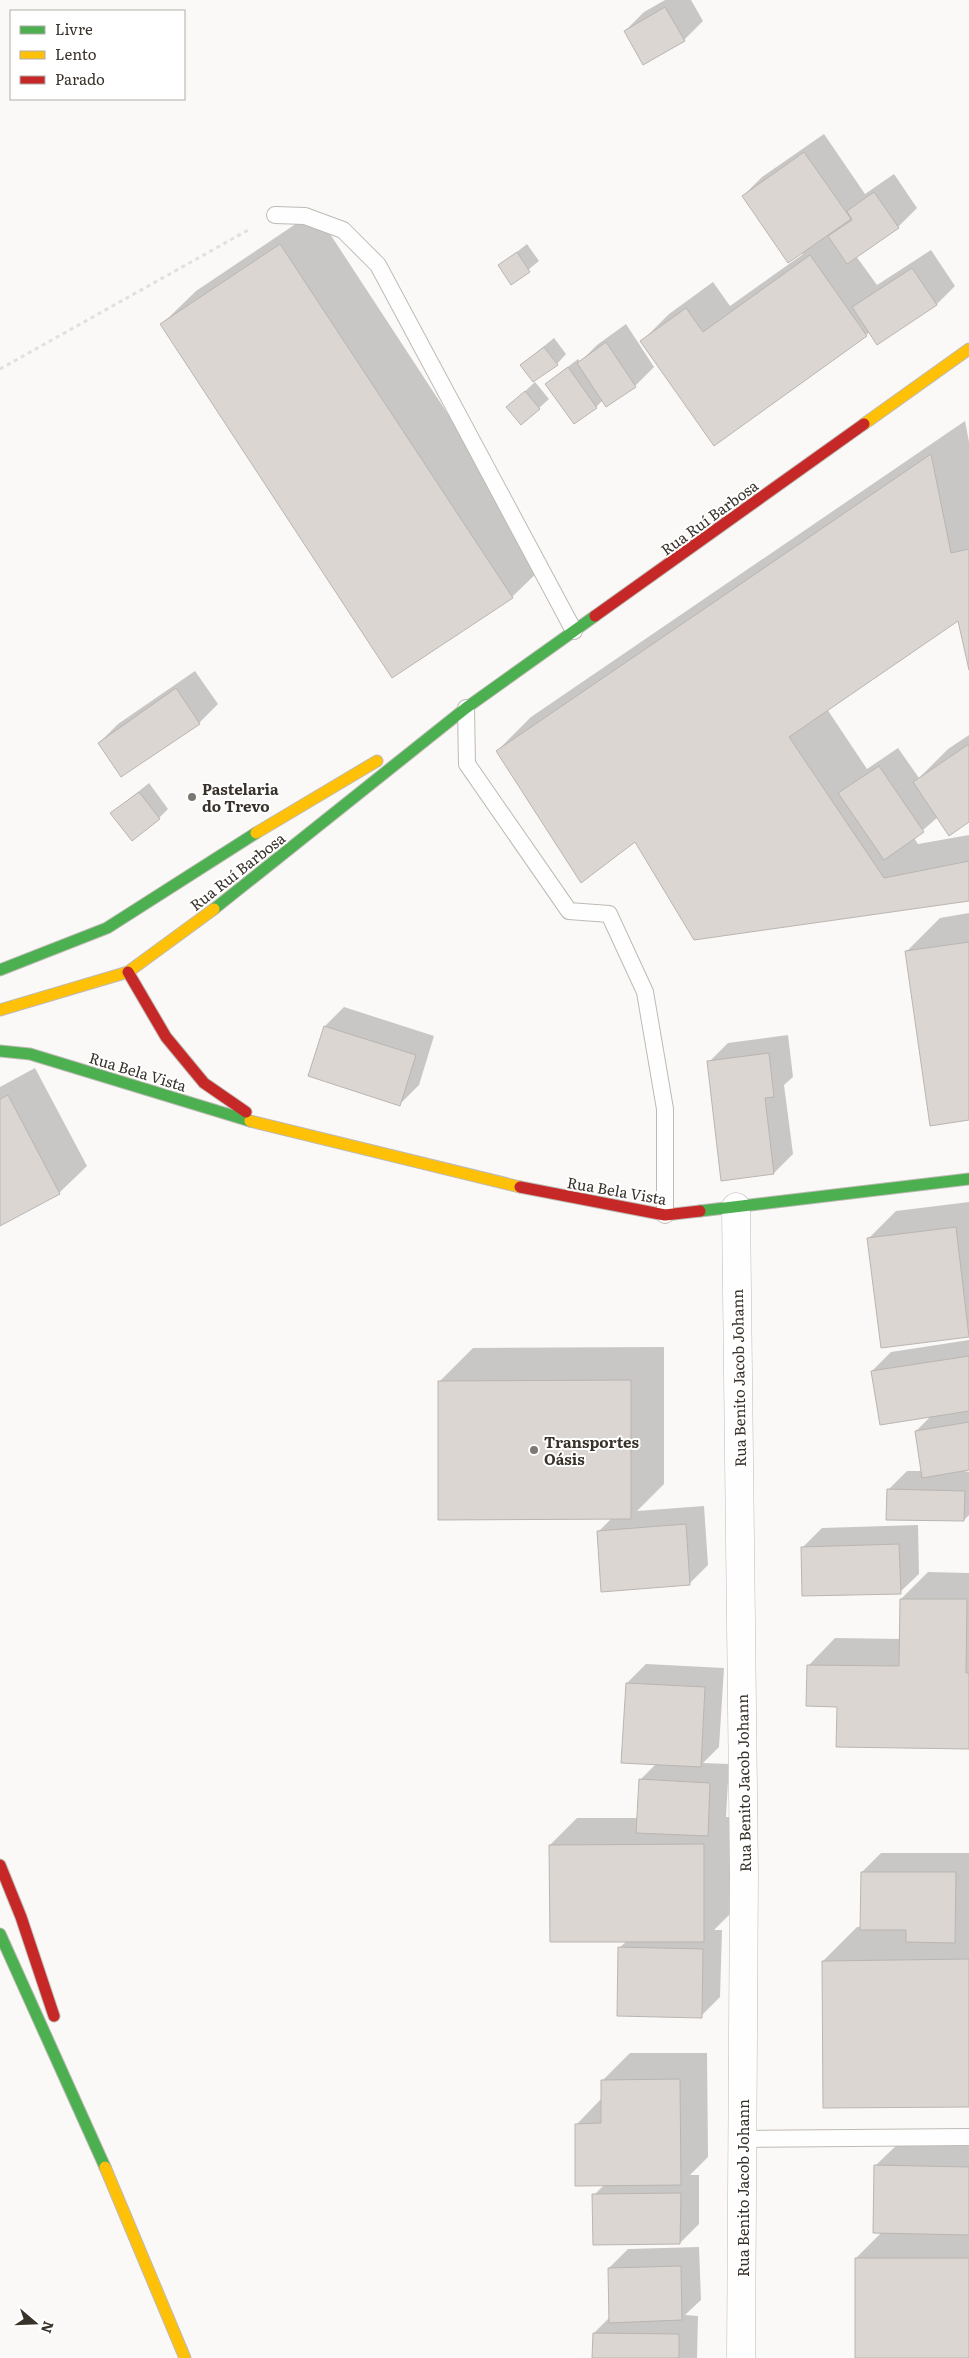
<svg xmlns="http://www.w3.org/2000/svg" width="969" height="2358" font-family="Literata,serif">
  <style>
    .shadow { fill: #0003 }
    .building { fill: #dbd6d2; stroke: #bab5b1 }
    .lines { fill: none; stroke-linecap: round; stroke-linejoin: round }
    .lane-casing { stroke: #bebab5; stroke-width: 18 }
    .street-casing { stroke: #bebab5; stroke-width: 29 }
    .fast-casing { stroke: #bebab5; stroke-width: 13 }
    .slow-casing { stroke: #bebab5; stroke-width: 13 }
    .jam-casing { stroke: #bebab5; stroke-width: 13 }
    .path { stroke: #e1e0df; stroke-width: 3; stroke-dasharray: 4 4; stroke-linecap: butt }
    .lane { stroke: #fefefe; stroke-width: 16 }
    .street { stroke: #fefefe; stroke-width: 28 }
    .fast { stroke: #4caf50; stroke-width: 11 }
    .slow { stroke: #ffc107; stroke-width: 11 }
    .jam { stroke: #c62828; stroke-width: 11 }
    .poi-dot { fill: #7d7872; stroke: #fff; stroke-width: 2 }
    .labels { text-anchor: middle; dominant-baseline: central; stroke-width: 4; stroke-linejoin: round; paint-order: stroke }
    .street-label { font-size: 15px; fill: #39322a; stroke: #fff }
    .poi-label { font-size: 15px; font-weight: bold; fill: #39322a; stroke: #fff; text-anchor: start }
  </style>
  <rect width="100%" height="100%" fill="#fbf9f7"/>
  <path class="shadow" d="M665,0H691L703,21L684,40L625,31L644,12Z
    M824,134L865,194L894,174L917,208L898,227L856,256L877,285L931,250L955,286L936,305L870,332L866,335L642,341L669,314L713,282L730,306L803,254L743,196L762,177Z
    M315,211L546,564L512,597L162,324L196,291Z
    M527,244L539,261L512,283L500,265Z
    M626,324L654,367L635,386L607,405L603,400L596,407L546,384L578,359L580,362L597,345Z
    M554,338L566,354L557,364L521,365Z
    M535,382L549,399L539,408L508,407Z
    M965,421L969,442V664L959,619L827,709L867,769L898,748L919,778L948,749L969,735V820L938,817L914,838L918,844L969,835V900L635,841L497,751L531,717Z
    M195,671L218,704L199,723L99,743L118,724Z
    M149,783L168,809L159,818L112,813Z
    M969,913V1119L906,952L940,918Z
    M344,1007L434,1036L419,1085L400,1104L325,1026Z
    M788,1035L793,1077L784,1085L793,1154L774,1173L709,1062L728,1043Z
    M35,1068L87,1166L59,1193L0,1225V1087Z
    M969,1202V1336L869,1238L896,1211Z
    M969,1340V1469L959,1470L969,1472V1515L964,1520L888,1490L907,1471H922L916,1431L931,1416L872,1371L891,1352Z
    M664,1347V1484L637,1511L704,1506L708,1565L689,1584L598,1532L612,1518L439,1382L473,1348Z
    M918,1525L919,1574L900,1592L803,1547L822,1528Z
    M928,1572L969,1573V1747L838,1706L808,1666L835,1638L901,1639V1599Z
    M646,1664L724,1668L719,1747L703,1763L729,1764L726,1817H731V1913L714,1930H722L720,1997L701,2016L619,1948L627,1941L550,1845L577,1818H638L640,1780L657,1763L627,1683Z
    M881,1853H969V2106L823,1961L857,1927H862V1872Z
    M630,2053H707L708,2157L690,2175H699V2224L680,2243L594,2195L604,2185L576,2125L602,2098V2081Z
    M903,2139L969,2140V2358H856V2258L882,2232L875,2166Z
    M699,2247L701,2300L685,2315L698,2316L697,2358H594V2333L610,2317L609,2268L628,2249Z"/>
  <path class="building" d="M665,7L685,41L643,65L624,31Z
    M804,152L851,219L788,263L742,196Z
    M874,192L899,228L847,264L828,236L852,220L847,211Z
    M280,244L513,598L392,678L160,324Z
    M517,252L530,272L511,285L498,265Z
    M810,255L867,336L714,446L640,341L686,308L703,332Z
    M912,268L937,305L877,345L852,307Z
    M606,342L636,387L606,407L577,363Z
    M544,347L558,365L533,382L520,365Z
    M568,367L597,408L574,424L545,384Z
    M525,391L540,409L521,425L506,407Z
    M931,454L951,553L969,549V670L958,621L789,737L884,878L969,861V901L694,940L635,842L581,883L496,751Z
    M176,688L200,724L121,777L98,743Z
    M969,744V822L949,836L913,782Z
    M879,766L924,832L884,860L838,793Z
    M139,792L160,819L132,841L110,813Z
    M969,942V1120L930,1126L905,951Z
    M324,1026L416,1055L400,1106L308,1076Z
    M769,1053L774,1097L765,1098L774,1174L721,1181L707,1061Z
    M8,1095L60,1194L0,1226V1099Z
    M956,1227L969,1337L881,1348L867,1238Z
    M969,1356V1411L880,1425L871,1371Z
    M631,1380V1519L438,1520V1381Z
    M969,1422V1470L922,1478L915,1431Z
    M887,1489L965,1491L964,1521L886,1520Z
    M686,1524L690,1585L601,1592L597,1531Z
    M899,1544L901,1594L802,1596L801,1547Z
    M900,1599H967L966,1673H969V1749L836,1747L837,1707L806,1706L807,1665L899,1666Z
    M626,1683L705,1687L701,1767L621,1763Z
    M639,1779L710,1783L708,1836L636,1833Z
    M704,1844V1942H550L549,1845Z
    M861,1872H956L955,1943L906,1942V1930H860Z
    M618,1947L703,1949L702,2018L617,2016Z
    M969,1959V2107L823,2108L822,1961Z
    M680,2079L681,2185L575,2186V2124L601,2123V2080Z
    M874,2165L969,2167V2235L873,2233Z
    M681,2193L680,2244L593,2245L592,2194Z
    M855,2258H969V2358H855Z
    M681,2266L682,2320L609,2323L608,2268Z
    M593,2333L679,2334V2358H592Z"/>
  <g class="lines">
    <g class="lane-casing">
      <path id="lane" d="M275,215L305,216L343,230L378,265L574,631
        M466,708L467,764L569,911L609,914L645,992L665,1109V1215
        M742,2139L969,2137"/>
    </g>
    <g class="street-casing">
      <path id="street" d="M736,1207L744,1874L741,2358"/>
    </g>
    <g class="fast-casing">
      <path id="fast" d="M214,909L466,708L595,616
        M0,970L107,928L256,833
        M0,1051L30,1054L250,1121
        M700,1211L969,1179
        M0,1934L105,2167"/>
    </g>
    <g class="slow-casing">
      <path id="slow" d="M864,424L969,349
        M256,833L377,761
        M0,1010L128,972L214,909
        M250,1121L520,1187
        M105,2167L185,2358"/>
    </g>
    <g class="jam-casing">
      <path id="jam" d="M595,616L864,424
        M128,972L166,1037L204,1083L246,1112
        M520,1187L665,1215L700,1211
        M0,1865L21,1917L54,2016"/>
    </g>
    <path class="path" d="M0,369L250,229"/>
    <use href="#lane" class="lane"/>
    <use href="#street" class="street"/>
    <use href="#fast" class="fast"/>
    <use href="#slow" class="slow"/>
    <use href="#jam" class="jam"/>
  </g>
  <g class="poi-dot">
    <circle cx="192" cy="797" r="5"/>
    <circle cx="534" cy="1450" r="5"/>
  </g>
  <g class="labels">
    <g class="street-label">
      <text transform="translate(709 517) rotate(-36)">Rua Ruí Barbosa</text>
      <text transform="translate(237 871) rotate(-38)">Rua Ruí Barbosa</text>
      <text transform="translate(138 1071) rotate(17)">Rua Bela Vista</text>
      <text transform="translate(617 1190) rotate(10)">Rua Bela Vista</text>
      <text transform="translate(738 1378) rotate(-91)">Rua Benito Jacob Johann</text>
      <text transform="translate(743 1783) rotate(-91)">Rua Benito Jacob Johann</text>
      <text transform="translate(742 2188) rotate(-90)">Rua Benito Jacob Johann</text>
    </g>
    <g class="poi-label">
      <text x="202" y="788">Pastelaria<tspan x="202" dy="17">do Trevo</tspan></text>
      <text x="544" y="1441">Transportes<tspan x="544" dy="17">Oásis</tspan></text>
    </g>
  </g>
  <rect x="10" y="10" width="175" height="90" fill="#ffffff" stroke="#b0adaa"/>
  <rect x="20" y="26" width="25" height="8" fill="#4caf50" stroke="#b0adaa"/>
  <text x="55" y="35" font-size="15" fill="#39322a">Livre</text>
  <rect x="20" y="51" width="25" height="8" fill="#ffc107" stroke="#b0adaa"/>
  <text x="55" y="60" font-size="15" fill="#39322a">Lento</text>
  <rect x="20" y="76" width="25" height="8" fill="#c62828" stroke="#b0adaa"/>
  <text x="55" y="85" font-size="15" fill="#39322a">Parado</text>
  <g transform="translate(35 2323) rotate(109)" stroke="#ffffff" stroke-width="4" paint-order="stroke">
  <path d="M0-4L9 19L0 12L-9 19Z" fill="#39322a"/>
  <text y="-8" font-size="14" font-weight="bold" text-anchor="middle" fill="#39322a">N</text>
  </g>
</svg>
